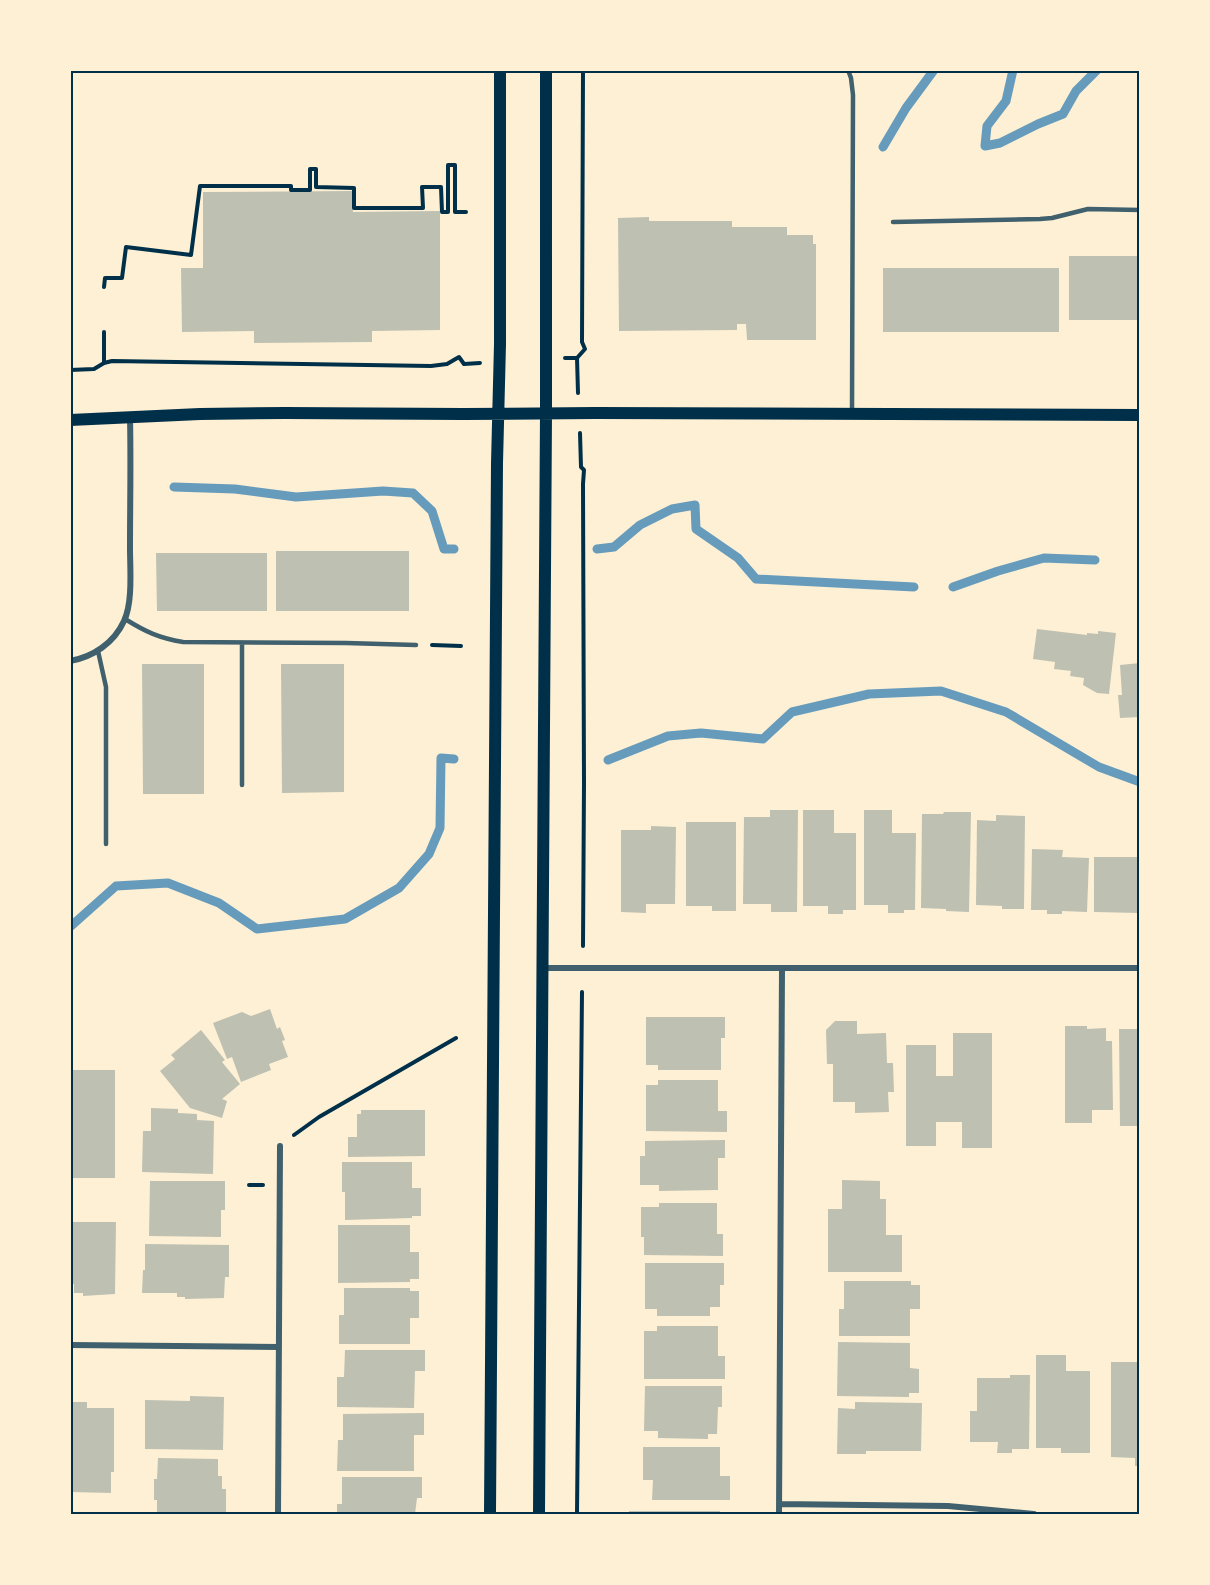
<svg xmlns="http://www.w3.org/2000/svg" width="1210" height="1585" font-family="'PT Sans Narrow',sans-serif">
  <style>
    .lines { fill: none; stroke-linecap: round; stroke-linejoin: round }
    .stream { stroke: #669bbc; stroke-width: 9 }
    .building { fill: #bec0b2 }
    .path { stroke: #003049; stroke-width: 4 }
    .service { stroke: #3f606c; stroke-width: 4.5 }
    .minor { stroke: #3f606c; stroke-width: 6 }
    .secondary { stroke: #003049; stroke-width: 12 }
    .neatline { fill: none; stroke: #003049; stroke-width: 2 }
  </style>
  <rect width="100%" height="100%" fill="#fdf0d5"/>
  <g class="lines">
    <path class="stream" d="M1013,70L1006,101L987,126L985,146L1000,143L1038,124L1063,114L1076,91L1097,70
      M883,147L906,108L934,70
      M174,487L235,489L296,497L383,491L413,493L432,511L444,549H454
      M597,549L614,547L640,525L672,509L695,505L696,529L738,558L756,579L914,587
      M953,587L998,571L1044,558L1095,560
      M608,760L668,736L701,733L763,739L792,712L869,694L941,691L1006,712L1099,767L1140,782
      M70,927L116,886L168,883L219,903L257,929L345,919L399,888L429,854L440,828L441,758L454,759"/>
  </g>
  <path class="building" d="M352,191L353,212L440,211V330L372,331V342L254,343V331L182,332L181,268H203V192Z
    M649,217V221H732V227H787V235H813V244H816V340H747L746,324H737V330L619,331L618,218Z
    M1069,256H1140V320H1069Z
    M883,268H1059V332H883Z
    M276,551H409V611H276Z
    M156,553H267V611H157Z
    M1037,629L1087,635V633L1098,634V631L1116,633L1109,694L1097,693L1083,685L1084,678L1070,676L1071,671L1054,669L1055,662L1033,659Z
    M1140,663V717L1120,718L1118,695H1122L1120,665Z
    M142,664H204V794H143Z
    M281,664H344V792L282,793Z
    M770,810H798L797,912H771V904H743L744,817H770Z
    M803,810H834V833H856V910H843V914H828V906H803Z
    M864,810H892V833H916L915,910H904V913H888V905H864Z
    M944,812H971L969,912L946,911V909L921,908L922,814H943Z
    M996,815L1025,816L1024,909H1002V906L976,905L977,820L996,821Z
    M686,822H736V911H712V906H686Z
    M651,826L676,827L675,904H646V913L621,912V830H651Z
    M1032,849L1063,850L1062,857L1089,858L1087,912L1062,911V914H1047V910H1031Z
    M1094,857H1140V913L1094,912Z
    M270,1009L277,1029L280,1027L285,1040L282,1041L288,1057L269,1064L271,1070L241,1082L232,1057L227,1059L213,1023L242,1012L251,1016Z
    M646,1017H725V1038H721V1070H658V1065H646Z
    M835,1021H857V1034L886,1033L887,1063H893L894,1092H888L889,1112L855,1113V1102H833V1064H827L826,1030Z
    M1065,1026H1087V1029L1106,1028V1041H1112L1113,1110H1092V1123H1065Z
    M1119,1029H1140V1126H1120Z
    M201,1030L225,1060L222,1062L240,1084L222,1099L227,1101L222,1118L190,1108L160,1071L175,1059L171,1055Z
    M953,1033H992V1148H962V1122H936V1146H906V1045H936V1076H953Z
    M70,1070H115V1178H70Z
    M658,1080H718V1111H727V1132L646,1131V1085H658Z
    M151,1108L178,1109V1113L197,1114V1120L214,1121L213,1174L142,1172L143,1131H151Z
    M361,1110H425V1156L348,1157V1137H357V1114H361Z
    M725,1140V1158H718V1190L659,1191V1185H640V1156H645V1141Z
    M342,1162H412V1188H421V1216H412V1218L345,1220V1192H342Z
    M842,1180L880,1181V1199H886V1235H902V1272H828V1209H842Z
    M150,1181H225V1210H221V1237L149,1236Z
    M659,1203H717V1234H723V1256L644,1255V1237H641V1207H659Z
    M70,1222H116L115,1294L83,1296V1293H74V1284L70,1283Z
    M338,1225H410V1252H419V1279H410V1282L338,1283Z
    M145,1244L229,1245V1277H225L224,1298L185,1299V1297H177V1293H142L143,1270H145Z
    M645,1263H724V1285H720V1307H710V1316H657V1309H645Z
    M844,1281H911V1285H920V1309H910V1336H839V1309H844Z
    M344,1288H410V1291H419V1318H410V1344H339V1315H344Z
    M657,1326H718V1356H725V1379H644V1331H657Z
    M838,1342L910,1343V1368L919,1369V1393H909V1397L837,1396Z
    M345,1350H425V1371H415L414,1408L337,1407V1377H344Z
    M1036,1355H1066V1371H1090V1453H1061V1448H1036Z
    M1111,1362H1140V1466H1135V1458L1111,1457Z
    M1010,1375H1030L1029,1449H1012V1453H997L998,1442H970V1411H977V1378H1010Z
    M645,1386H722V1407H718L717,1434H708V1439L658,1438V1431H644Z
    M190,1396L224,1397L223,1450L145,1449V1400L190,1401Z
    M70,1402H87V1408H114V1472H111V1493L70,1492Z
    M855,1402L922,1403L921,1451H866V1454H837L838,1408L855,1409Z
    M424,1413V1435H414V1471H337L338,1440H343V1414Z
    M643,1447H720V1476H730V1500H652L653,1480H643Z
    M158,1458L218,1459V1476H222V1489H226V1514H157V1500H154V1479H157Z
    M342,1477H422V1498H417L415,1514H337V1504H342Z
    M629,1511H720V1514H629Z"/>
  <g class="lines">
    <path class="path" d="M104,287L105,278H122L126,247L191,255L200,186H291V190H310V169H316V187L354,188V208H423L422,187H441L442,212H448V165H455V212H466
      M104,332V363
      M565,358H577L585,349L582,342L583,70
      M577,358L578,393
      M70,370L94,369L104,363L112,361L431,366L447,364L459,357L464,364L480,363
      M580,433L581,467L584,470L583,484L584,783L583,946
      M432,645L461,646
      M294,1135L319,1117L456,1038
      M249,1185H263
      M577,1514L582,992"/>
    <path class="service" d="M848,70L851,78L853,95L852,412
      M893,222L1040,219L1052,218L1088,209L1140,210
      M125,619C146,632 159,638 183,642L346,643L416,645
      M242,643V785
      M98,651L106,687V844"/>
    <path class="minor" d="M70,661C93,657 114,643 124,621C133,602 130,569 130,548C130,504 131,461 130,418
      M542,968H1140
      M70,1345L279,1347
      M779,1504L948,1506L1034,1514
      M278,1514L280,1146
      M779,1514L782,969"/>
    <path class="secondary" d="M70,420L200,414L285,413L463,414L595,413L1140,415
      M490,1514L497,463L500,344V70
      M539,1514L546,414V70"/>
  </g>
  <rect width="1210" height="1585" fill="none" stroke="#fdf0d5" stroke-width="144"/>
  <rect x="72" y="72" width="1066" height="1441" class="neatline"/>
</svg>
